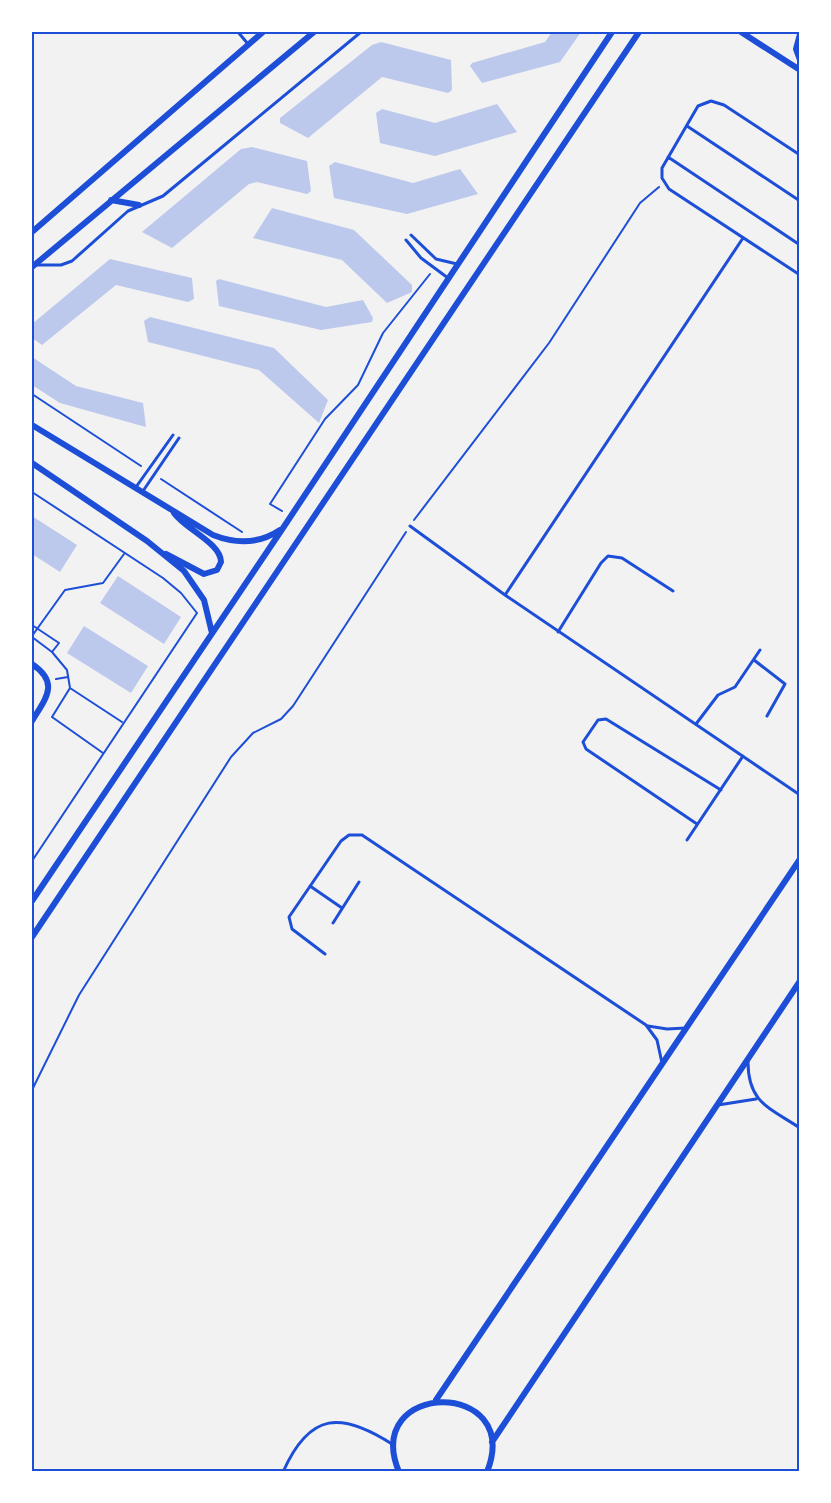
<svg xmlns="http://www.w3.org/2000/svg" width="831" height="1503" font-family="Ubuntu,sans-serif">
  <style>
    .building { fill: #bdc9ec }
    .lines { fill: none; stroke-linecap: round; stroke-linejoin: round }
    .path { stroke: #1d4ed8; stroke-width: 2 }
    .service { stroke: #1d4ed8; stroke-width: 3 }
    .minor { stroke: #1d4ed8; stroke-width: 6 }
    .neatline { fill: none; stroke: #1d4ed8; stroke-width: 2 }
  </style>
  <rect width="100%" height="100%" fill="#f2f2f2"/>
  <path class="building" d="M552,32H581L560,62L482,83L470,66L472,63L545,42Z
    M381,42L451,60L452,90L448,93L382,77L308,138L280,123V118L372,45Z
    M497,104L517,132L435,156L380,143L376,113L382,109L435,123Z
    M252,147L307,161L311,191L307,194L257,182L249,184L172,248L142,232L241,149Z
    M335,162L413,183L460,169L478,194L407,214L334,198L329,166Z
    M272,208L354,230L412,285V292L387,303L342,260L253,238Z
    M110,259L192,278L194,299L188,302L116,285L42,345L32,338V324Z
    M219,279L326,307L363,300L373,318L372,322L321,330L219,306L216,281Z
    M150,317L274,348L328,400L319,423L259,370L148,342L144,321Z
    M32,357L76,386L143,403L146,427L60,403L32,385Z
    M32,516L77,545L60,572L32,554Z
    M118,576L181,617L164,644L100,603Z
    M84,626L148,666L131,693L67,653Z"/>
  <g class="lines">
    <path class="path" d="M32,394L141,466
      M161,479L242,532
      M32,492L163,578L181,593L197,613L32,861
      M282,511L270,504L325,419L358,385L383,333L430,274
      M414,520L549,343L640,203L659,187
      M32,625L59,643L52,652L32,637
      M32,636L65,590L103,583L124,554
      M52,652L67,670L70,688
      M56,679L68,677
      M103,753L52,717L70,688L122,722
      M32,1090L79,995L231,757L253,733L281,719L293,706L406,532"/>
    <path class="service" d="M238,32L248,44
      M687,126L800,201
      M800,155L724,105L711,101L698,106L662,168V178L669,189L800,275
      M668,157L800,245
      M411,235L436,259L457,264
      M406,240L421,258L448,278
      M36,265H61L72,261L128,211L163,196L361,32
      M136,487L173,435
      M143,491L179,438
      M410,526L505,595L800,795
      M505,595L743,238
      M558,632L601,563L608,556L622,558L673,591
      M754,660L785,684L767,716
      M696,724L718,695L735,687L760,650
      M697,824L586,749L583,742L598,720L606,719L721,790
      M687,840L743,756
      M310,886L342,908
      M333,923L359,882
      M325,954L292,929L289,917L341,841L349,835H362L646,1025L657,1040L662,1063
      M648,1026L667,1029L686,1028
      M748,1062C748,1103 770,1108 800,1128
      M718,1105L756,1099
      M283,1472C310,1411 342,1412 392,1444"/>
    <path class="minor" d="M741,32L800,70
      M800,34L796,49L800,60
      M111,200L139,205
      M32,232L263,32
      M32,267L314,32
      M32,425L213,535C236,544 259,544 280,530
      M32,463L147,541L184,571L204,600L212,633
      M166,554L204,574L217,570L221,562C221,543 185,529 174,513
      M32,664C60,683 46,698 32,721
      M32,901L283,528L612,32
      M32,937L639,32
      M436,1400L800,859
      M492,1442L800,981
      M399,1472C361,1380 524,1378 487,1472"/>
  </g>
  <rect width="831" height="1503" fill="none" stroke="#ffffff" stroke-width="66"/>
  <rect x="33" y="33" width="765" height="1437" class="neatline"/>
</svg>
